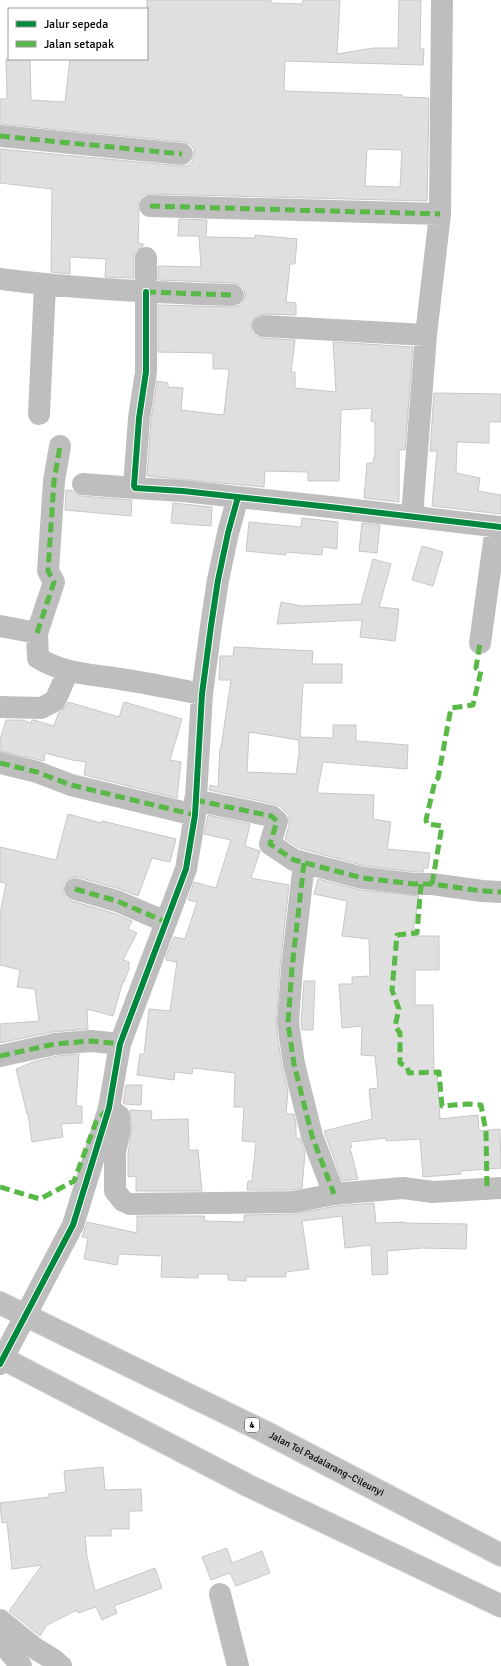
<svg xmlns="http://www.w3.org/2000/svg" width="501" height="1666" font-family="Signika,sans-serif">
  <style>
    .building { fill: #dfdfdf; stroke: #c7c7c7; fill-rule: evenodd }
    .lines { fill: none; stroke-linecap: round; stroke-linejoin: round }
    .highway-casing { stroke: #dbdbdb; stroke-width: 24 }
    .minor { stroke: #bebebe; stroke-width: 22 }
    .highway { stroke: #bebebe; stroke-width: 22 }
    .minor-bridge { stroke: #bebebe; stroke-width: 22 }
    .quiet { stroke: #58b947; stroke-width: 5; stroke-dasharray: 10 5; stroke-linecap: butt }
    .cycleway-casing { stroke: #fff; stroke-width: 8 }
    .cycleway { stroke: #00873e; stroke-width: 6 }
    .labels { text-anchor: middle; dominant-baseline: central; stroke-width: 4; stroke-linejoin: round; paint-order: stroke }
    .shield { fill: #fff; stroke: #4c4c4c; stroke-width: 1 }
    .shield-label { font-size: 9px; font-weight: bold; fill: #000 }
    .street-label { font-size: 10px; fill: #000; stroke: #fff }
  </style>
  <rect width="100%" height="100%" fill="#fff"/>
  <path class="building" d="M147,0H271V3L302,4L303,0H340L337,54L373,48H398L399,0H421L420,49H424L423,65L285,61L284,91L402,95V97L429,98L427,201L150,194L144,195L139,200L138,205L139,212L138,243L143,244V246L135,252L134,258V278L105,277L106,259L70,257V274L51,272L52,189L0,183V149L181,166H187L192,162L194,156V149L190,144L183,142L0,124V99H7L6,59H30L31,100L65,102L70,59H147ZM367,149L402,150L400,187L365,186Z
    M179,219L207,220L206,237L255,238V235L297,239L295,264H290L286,302L296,303V315L264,314L258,315L253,319L251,326L252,332L256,336L262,338L295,340L291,372H295V388L336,392L333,342L413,347L405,450H399V502L364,498L367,463H373L375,454V422L371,421L372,408L341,410L339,481H308V472L265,471L264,487L147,476L151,419L157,381L168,383V387L183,388L181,410L222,415L224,414L229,369H213V353L158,352V305L233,307L239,306L243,302L245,296L244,289L239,284L234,283L158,280V266L201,267L199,236H178Z
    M434,393L501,394V422H489V443L457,442L456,473L480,478L478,491L501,495V514L432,506L437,451H430Z
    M66,490L73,491L76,494L82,496L132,500L131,516L65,510Z
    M173,503L212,507L211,526L171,523Z
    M302,518L338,522L337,549L323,547L322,555L286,552V555L246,551L249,522L301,527Z
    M362,523L380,525L377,553L359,551Z
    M422,546L443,552L433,586L412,580Z
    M373,559L391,564L379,607L399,609L395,641L360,637L362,620L277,624L281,602L302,606L361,604Z
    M234,647L313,651L312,664H342V683H303L300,737L333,738V725H356V741L408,745L407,769L323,762L317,793L374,795L373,819L391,822L387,849L430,853L428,868H424L423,872H415L365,866L299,848L285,839L289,825V815L279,806L274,804L209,790L210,785L218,787L220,748H221L231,680H219L220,656H233ZM249,732L299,740V754L296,774L247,772Z
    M68,702L119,717L124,702L182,719L170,760L181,762L177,798L84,775L86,762L72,760L45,753L44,761L0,751V739L6,720H22L31,723L32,720H34L54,726L58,714L66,706Z
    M68,814L101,823L102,821L176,839L170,862L152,858L138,896L120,889L78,877H72L67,880L63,885V892L66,898L72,901L113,913L132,921L128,929L137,933L123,960L129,962V969L124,982L123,981L113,1016L87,1009L88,1029L52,1032L0,1043V1024L39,1021L35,989L17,987L20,970L0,965V914L6,883L0,882V847L56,860Z
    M208,815L250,824L245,846L260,851L251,878L289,885L280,967L276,1025L282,1066L288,1091L286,1114H294L296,1123V1139L300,1138L305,1152L302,1188L293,1190H247L248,1181H252L256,1142L242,1141L244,1107H234L235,1073L193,1068L192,1074L175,1072L174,1080L137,1075L140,1054H144L149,1009L170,1011L177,962L166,960V956L174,937L185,939L197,902L188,900L194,882L216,888L231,840L204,834Z
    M318,879L361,890L419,896L412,936H439V970H415V1005H433L434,1073H437L440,1119L478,1115L479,1131L500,1129L501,1168L461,1171V1174L423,1177L420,1139L386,1141V1138L350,1142L352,1147L350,1148L358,1179L342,1181L324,1131L372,1119L369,1089L378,1088L375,1056L361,1055L362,1026L342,1028L339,984H352V977L370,976L369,939L342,936L347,901L314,894Z
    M304,981H315L313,1030H302L301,1023Z
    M79,1054L76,1106H82V1123L61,1124L63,1137L32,1142L28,1114H27L16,1069L33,1062L57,1056Z
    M126,1085H142L141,1105L124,1104L123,1103Z
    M130,1110L152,1111L151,1120L188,1119L189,1150H198L202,1191H136V1176L128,1177V1153L132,1129Z
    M374,1203L376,1223L404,1222V1223L467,1224L466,1249L423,1248L387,1251L388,1274L372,1275L371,1245L345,1248L342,1216L302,1221L309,1269L286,1272V1277H246V1281L228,1280V1274H198V1278L161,1277L162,1256L119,1254L117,1265L84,1259L88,1238L82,1237L87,1222L137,1233V1216H204L205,1221L244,1222V1215L294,1214L336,1206Z
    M103,1467L105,1490L141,1489L142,1511H129V1529H111V1536H85L87,1557L95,1591L155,1568L162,1588L114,1606L117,1613L102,1620L96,1607L78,1613L77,1610L47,1625L40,1636L9,1611L42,1565L12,1569L7,1522L2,1523L0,1503L49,1497V1494L66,1492L64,1471Z
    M227,1548L232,1563L262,1551L270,1573L236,1586L230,1573L211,1580L202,1557Z"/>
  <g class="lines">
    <g class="highway-casing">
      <g id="highway">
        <path id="s1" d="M0,1303L265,1432L501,1555"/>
        <path d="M0,1357L249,1486L501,1606"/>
      </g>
    </g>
    <path class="minor" d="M0,136L182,154
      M150,206L440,214
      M146,258V372L139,418L134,486L135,488L183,491L330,507L501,527
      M0,279C78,289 155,293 233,295
      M263,326L426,335
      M39,414L45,285
      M60,446L54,481L48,571L54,582L37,633L38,658C64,674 91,674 120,679C148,683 175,689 202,694
      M83,484L135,488
      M412,516L426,335L440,214L442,0
      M0,626L37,633
      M480,643L496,527
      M0,707L41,708L55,701L68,671
      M0,763L37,772L71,785L195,815
      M195,800L271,816L277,821L270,844L294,860L363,878L414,884H432L482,891L501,892
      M304,863L292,968L288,1023L294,1064L312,1136L334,1194
      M75,889L117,901L166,922
      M0,1056L55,1044L91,1041L120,1044
      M109,1108L119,1116L120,1130L115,1152V1191L123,1201L130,1204L294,1202L334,1194L403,1188L433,1192L501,1188
      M73,1225L109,1108L120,1044L186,869L195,815L202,694L211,626L218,580L228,533L238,497
      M220,1594L238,1666
      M0,1620L36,1649L54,1660L61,1666
      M0,1640L21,1666"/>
    <use href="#highway" class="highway"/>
    <path class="minor-bridge" d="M0,1364L73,1225"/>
    <path class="quiet" d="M0,136L182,154
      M150,206L440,214
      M146,292L233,295
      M37,633L54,582L48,571L54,481L60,446
      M0,763L37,772L71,785L195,815
      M195,800L271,816L277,821L270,844L294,860L363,878L414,884H432L482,891L501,892
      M304,863L292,968L288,1023L294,1064L312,1136L334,1194
      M421,884L417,933L397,935L392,990L399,1009L395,1026L400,1033V1063L407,1067L409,1073L439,1072L442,1106L468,1104L481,1105L486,1132L487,1189
      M432,884L442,826L427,824L426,820L435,781L438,778L451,708L473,705L481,671L476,668L480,643
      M75,889L117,901L166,922
      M0,1056L55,1044L91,1041L120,1044
      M0,1187L40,1199L74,1181L96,1122L105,1112"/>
    <g class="cycleway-casing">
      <path id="cycleway" d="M146,292V372L139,418L134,486L135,488L183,491L330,507L501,527
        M0,1364L73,1225L109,1108L120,1044L186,869L195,815L202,694L211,626L218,580L228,533L238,497"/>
    </g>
    <use href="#cycleway" class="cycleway"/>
  </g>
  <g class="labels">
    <rect class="shield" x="245" y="1418" width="14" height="14" rx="3"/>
    <g class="shield-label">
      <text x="252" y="1425">4</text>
    </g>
    <g class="street-label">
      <text stroke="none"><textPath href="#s1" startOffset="364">Jalan Tol Padalarang–Cileunyi</textPath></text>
    </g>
  </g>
  <rect x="8" y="8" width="140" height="52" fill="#ffffff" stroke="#999999"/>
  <rect x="16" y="21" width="20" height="6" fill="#00873e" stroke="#999999"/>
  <text x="44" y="28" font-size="12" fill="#000000">Jalur sepeda</text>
  <rect x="16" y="41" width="20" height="6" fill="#58b947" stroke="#999999"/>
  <text x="44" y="48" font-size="12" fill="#000000">Jalan setapak</text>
</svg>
